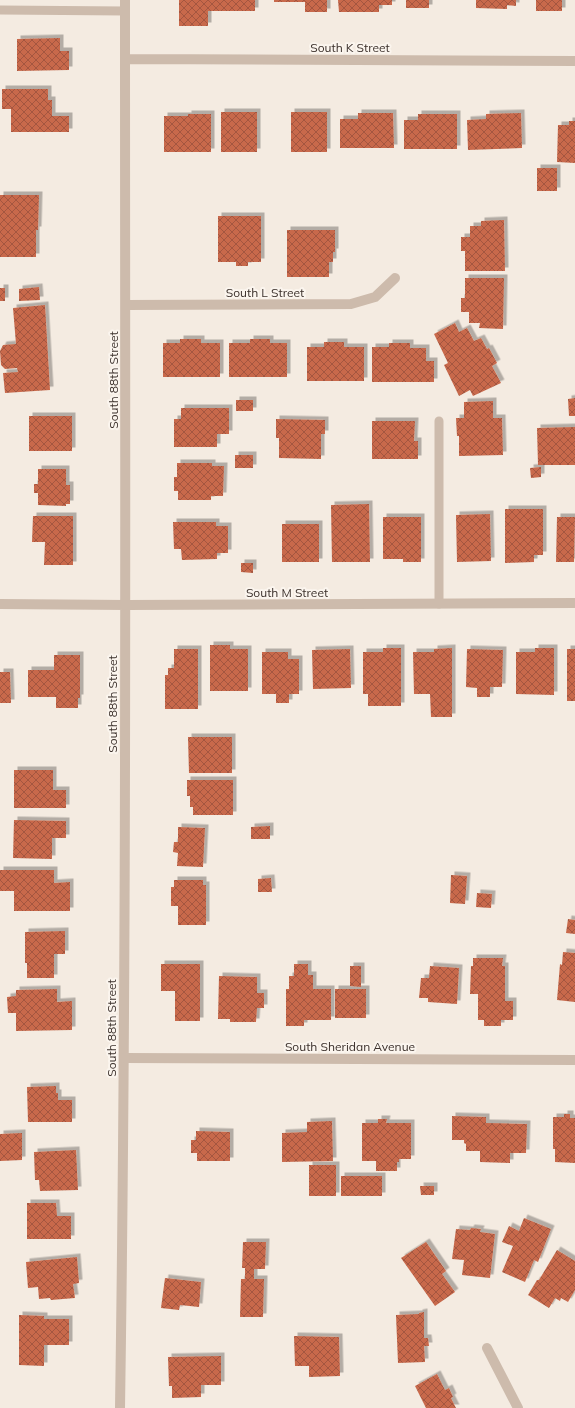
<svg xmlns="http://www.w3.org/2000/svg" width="575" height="1408" font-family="Mulish,sans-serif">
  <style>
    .building { fill: url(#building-cross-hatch); filter: url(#shadow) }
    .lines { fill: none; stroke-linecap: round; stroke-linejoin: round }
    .service { stroke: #cdbbac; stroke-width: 9 }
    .minor { stroke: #cdbbac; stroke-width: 10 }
    .tertiary { stroke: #cdbbac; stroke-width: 10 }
    .labels { text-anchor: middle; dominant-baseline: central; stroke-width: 4; stroke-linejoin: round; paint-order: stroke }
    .street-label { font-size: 12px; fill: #3b302b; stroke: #fbf5ee }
  </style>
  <defs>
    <pattern id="building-cross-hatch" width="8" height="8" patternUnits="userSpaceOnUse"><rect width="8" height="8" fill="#c8694b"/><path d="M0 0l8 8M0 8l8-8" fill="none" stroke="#a4573f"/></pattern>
    <filter id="shadow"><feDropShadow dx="3.5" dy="-3.5" stdDeviation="0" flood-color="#0004"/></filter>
  </defs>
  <rect width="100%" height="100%" fill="#f4ebe1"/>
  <path class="building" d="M179,0H255V11H208V26H179Z
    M274,0H327V12H305V2H274Z
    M338,0H392V5H379V12H339Z
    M406,0H429V8H406Z
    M476,0H516V6L507,5V9L476,8Z
    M536,0H562V11H536Z
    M60,38V51H69V70L17,71V39Z
    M2,89H48V100H52V116H69V132H11V109H2Z
    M221,112H257V152H221Z
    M291,112H327V152H291Z
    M358,113H393L394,148H340V119H358Z
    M521,113L522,148L468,150L467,120L486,119V114Z
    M188,114H211V152H164V116H188Z
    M418,114H457V149H404V120H418Z
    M569,121H575V163L557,162L558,125H569Z
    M537,168H557V191H537Z
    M0,195H39L38,230H36V257H0Z
    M218,216H261V262H248V266H236V262H218Z
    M504,220L505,271H465V251H461V237H470V226H481V221Z
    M287,230H335V252H333V262H329V277H287Z
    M465,278H504L503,329L479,328L480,323H469V312H461V298H465Z
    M39,287L40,300L19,301V289Z
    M0,288H5V301H0Z
    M45,305L50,390L5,393L3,373L18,372L17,368L5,369L1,365L0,351L3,345L16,344L13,308Z
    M455,323L459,332L467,328L474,341L481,338L487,349L489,348L497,363L492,366L501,383L473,396L470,390L459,396L444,365L448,363L434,334Z
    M180,339H201V343H220V377H163V343H180Z
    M250,339H270V343H287V377H229V343H250Z
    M324,342H344V347H364V381H307V347H324Z
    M389,343H410V348H426V361H434V382H372V347H389Z
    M575,398V416H569L568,399Z
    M236,400H253V411H236Z
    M493,401V418H502L503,455L459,456V436H457L456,418H464V402Z
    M181,408H229V434H217V447H174V419H181Z
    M29,416H72V451H29Z
    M276,419L325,420V434H321V459L279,458V438H276Z
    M372,421H415L414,441H418V459H372Z
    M575,427V465H538L537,428Z
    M235,455H253V468H235Z
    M177,463H212V466H224L223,496H211V500H178V491H174V477H177Z
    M541,467V477L531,478L530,468Z
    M38,469H66V485H70V504H66V506L38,505V493H34V484H38Z
    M369,504L370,562H332L331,505Z
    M505,509H543V555H534V562L505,563Z
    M490,514L491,561L457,562L456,515Z
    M33,516H73V565H44L45,542H32Z
    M383,517H421V562H403V559H383Z
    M557,517H575L574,562H556Z
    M173,522H216V526H228V553H217V559L182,560L181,549H174Z
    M282,524H319V562H282Z
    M241,563H253V573L241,572Z
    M210,645H230V649H248V691H210Z
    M383,648H401V706H368V694H363V652H383Z
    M452,648V717H431L430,694H414L413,652H434V649Z
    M535,648H554V695L516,694V652H535Z
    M174,649H198V709H165V675H168V668H174Z
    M350,649L351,688L313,689L312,650Z
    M467,649L503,650L502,687H490V697H477V688L466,687Z
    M567,649H575V701H567Z
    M262,652H288V659H299V694H289V703H276V694H262Z
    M54,655H80V698H78V708H56V697H28V670H54Z
    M0,672H10L11,703H0Z
    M188,737H232V773H189Z
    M14,770H53V790H66V808H14Z
    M187,780H233V815H193V807H190V796H187Z
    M14,820L66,821V838H52V859L13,858Z
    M270,826V839H251V827Z
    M178,827L205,828L203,867L177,866L178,853L173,852L174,842H178Z
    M0,870H54V883L70,882V911H14V891H0Z
    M451,875L467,876L465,904L450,903Z
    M271,878L272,892H258V879Z
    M174,880H203V885H206V925H178V906H171V887H174Z
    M477,893L492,894L491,908L476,907Z
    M568,919L575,920V934L566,933Z
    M65,931V954H54V978H27V963H25V932Z
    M563,952L575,953V1002L557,1000L560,964L562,965Z
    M473,958H503L502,966H505V1001H513V1020H501V1026H484V1020H478V994H470L471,966H473Z
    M161,964H200V1021H175V991H161Z
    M294,964H308V975H313V989H331V1020H304V1026H286V989H289V976H294Z
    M350,966H361V987L350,986Z
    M430,966L459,968L457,1004L428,1002V998H419L421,978H429Z
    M219,976L257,977V993H264V1008H257L256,1022H230V1019H218Z
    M57,989V1002L72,1001V1030L16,1031V1013H8L7,997L16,996V990Z
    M335,989H366V1018H335Z
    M56,1086V1093H58V1100H72V1122H28L27,1087Z
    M564,1114H570V1118H575V1163L555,1162V1149H553V1117H564Z
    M452,1116L486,1117V1123L527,1124L526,1153H510V1163L480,1162V1151H466V1144L464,1143V1140H452Z
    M378,1119H387L386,1123H411V1159H399V1162H397V1171H376V1161H362V1123H378Z
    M332,1121L333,1161L282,1162V1133L307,1132V1122Z
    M196,1131L230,1132V1161H197V1153H191V1140H196Z
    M22,1133V1160L0,1161V1134Z
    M76,1150L78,1190L40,1191L39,1180H35L34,1152Z
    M309,1165H336V1196H309Z
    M341,1176H382V1196H341Z
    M420,1186H434V1195H421Z
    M27,1203H56L57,1216H71V1239H27Z
    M524,1218L551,1229L538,1262L534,1260L525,1282L502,1272L513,1246L502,1242L509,1226L519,1231Z
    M471,1228L481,1229L480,1232L495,1234L490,1278L462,1275L464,1260L452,1259L456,1229L470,1230Z
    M243,1242H266L265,1269H254V1279H264L263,1317H240L241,1279H245V1268H242Z
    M426,1242L446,1271L442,1274L455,1292L435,1306L401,1258Z
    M557,1250L575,1261V1290L568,1302L561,1298L560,1301L555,1298L549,1308L528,1295L537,1280H539Z
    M77,1257L79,1283L73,1284L75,1298L51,1300L50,1298L39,1299L38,1287L28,1288L26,1262Z
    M165,1278L201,1282L199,1307L180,1305L179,1310L161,1308Z
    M424,1312V1338H428L429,1346H424L425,1362L398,1363L396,1315L419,1314V1313Z
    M19,1315L44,1316V1319H69V1345H44V1366L19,1365Z
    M294,1336L339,1337L340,1376L309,1377V1366H295Z
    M221,1356V1385H201V1397L172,1398V1386H169L168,1357Z
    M437,1374L445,1390L449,1388L453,1397L451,1398L456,1408H426L415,1386Z"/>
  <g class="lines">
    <path class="service" d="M0,10L125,11
      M439,604V421"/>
    <path class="minor" d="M125,59L575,61
      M126,305L351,304L375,297L395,278
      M0,604L126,605L575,603
      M487,1348L518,1408
      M120,1408C127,939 125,469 125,0"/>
    <path class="tertiary" d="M124,1058L575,1060"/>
  </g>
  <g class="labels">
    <g class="street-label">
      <text x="350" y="47">South K Street</text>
      <text x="265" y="292">South L Street</text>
      <text transform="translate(113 380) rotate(-90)">South 88th Street</text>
      <text x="287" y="592">South M Street</text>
      <text transform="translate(112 704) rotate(-90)">South 88th Street</text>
      <text transform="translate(111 1028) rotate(-90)">South 88th Street</text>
      <text x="350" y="1046">South Sheridan Avenue</text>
    </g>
  </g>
</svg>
